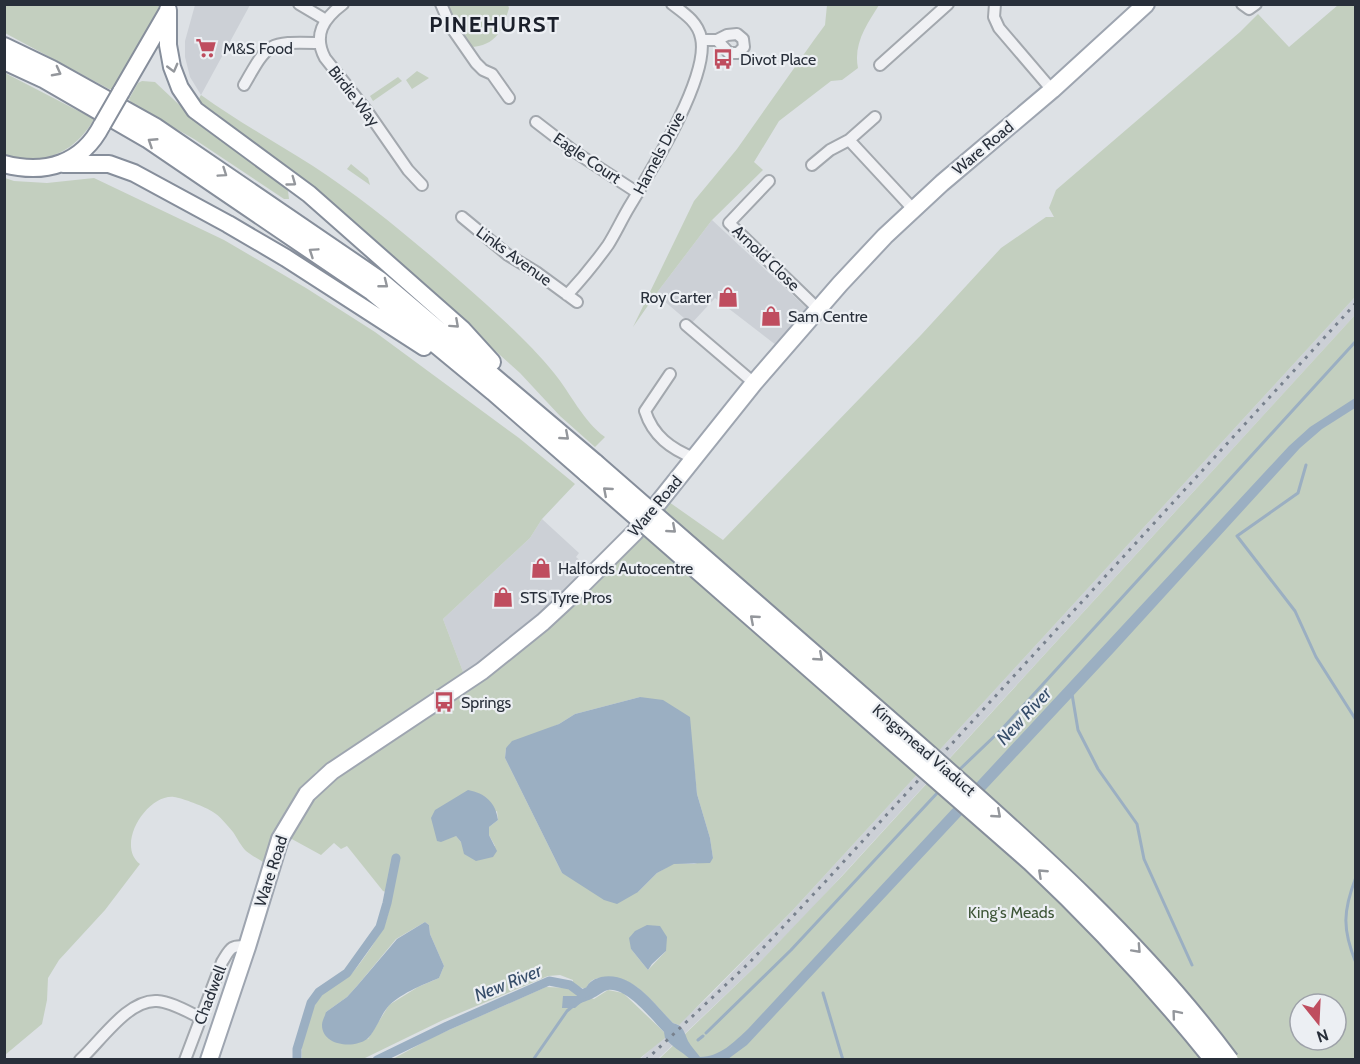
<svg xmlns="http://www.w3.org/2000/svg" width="1360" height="1064" font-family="Cabin,sans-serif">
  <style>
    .built { fill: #ccd0d6 }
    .green { fill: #c3cfbf; fill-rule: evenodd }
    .water { fill: #9bafc2 }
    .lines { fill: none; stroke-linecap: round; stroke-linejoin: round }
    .stream { stroke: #9bafc2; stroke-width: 3 }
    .canal { stroke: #9bafc2; stroke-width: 9 }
    .minor-casing { stroke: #a3a8ae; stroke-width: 14 }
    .primary-casing { stroke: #9ea5b0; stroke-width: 20 }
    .trunk-casing { stroke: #868e9b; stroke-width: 20 }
    .minor { stroke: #f0f1f4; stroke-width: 10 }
    .primary { stroke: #fff; stroke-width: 16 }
    .trunk { stroke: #fff; stroke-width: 16 }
    .rail { stroke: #78818d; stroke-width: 3; stroke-dasharray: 3 6; stroke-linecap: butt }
    .trunk-bridge-casing { stroke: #868e9b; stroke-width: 20; stroke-linecap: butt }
    .trunk-bridge { stroke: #fff; stroke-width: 16 }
    .oneway { stroke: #94979c }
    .labels { text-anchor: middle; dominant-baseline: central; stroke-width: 4.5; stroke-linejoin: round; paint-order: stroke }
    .poi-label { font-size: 16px; fill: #282f3a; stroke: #eceff3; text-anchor: start }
    .street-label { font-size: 16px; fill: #282f3a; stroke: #eceff3 }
    .park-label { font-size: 16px; fill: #3d5537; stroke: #eceff3 }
    .water-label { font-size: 18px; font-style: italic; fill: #374e6a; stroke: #eceff3 }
    .district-label { font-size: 22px; font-weight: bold; letter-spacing: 1.5px; fill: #1b202b; stroke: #eceff3 }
  </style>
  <rect width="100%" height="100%" fill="#dde1e5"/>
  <path class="built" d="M195,5H250L201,95L190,77L185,57V41Z
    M712,220L811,312L776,345L715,298L691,324L656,294Z
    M1355,297V315L816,904L758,964L658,1059L639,1060L709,996L792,911Z
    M542,519L579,553L576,557L589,568L552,607L465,677L443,619L530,538Z"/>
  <path class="green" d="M4,5H164L115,89H109L5,33Z
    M448,5H508L509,8C503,30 496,46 470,47L450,18L453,16Z
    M827,5H879C867,24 853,44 858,68L842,80L831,81L779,121L754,162L763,170L712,220L656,294L633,327L694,201L737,149L814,40L825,25Z
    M1338,5H1355V297L792,911L679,1025L673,1023C652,1002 632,971 599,978C592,979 589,982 586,989L572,985L573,980L560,975L548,976L443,1020L363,1059H302C300,1039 308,1010 323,994C331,985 345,982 353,972C364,959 379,937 386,921C389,913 390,903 392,894L383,891L347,846L341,849L334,843L321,855L290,838L309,804L324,787L348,768L468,692L513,657L596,585L645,532L669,502L723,540L921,335L1001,248L1046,217H1054L1049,208L1056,190L1240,32L1258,14L1289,47ZM640,697L689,717L697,794L710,838L713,858L694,864L674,863L657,873L638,892L562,873L505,758L506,748L559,724L575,714ZM497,811L498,820L489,827V835L495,846L461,842L456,836ZM425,922L429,925L430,934L444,966L439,978L418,987L389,1005L368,1039L326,1012L347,997L357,986L396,939ZM631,949L666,951L648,970Z
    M417,71L429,78L412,89L406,80Z
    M5,73L94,119C75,153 42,167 5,155Z
    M398,77L402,81L373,101L370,96Z
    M142,81L155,82L206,130L280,183L288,191L289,199H284L194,139L132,104L129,99L138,83Z
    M201,95C237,121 275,142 313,166C373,205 433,257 487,305C510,326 535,349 554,373C571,394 583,421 605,437L595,447L560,416L520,373L415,279L197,102Z
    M351,164L368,178L370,185L347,169Z
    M5,178L14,181L47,183L94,178L224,240L306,288L375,332L519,438L575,484L542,519L530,538L443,619L465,677L316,772L294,799L274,838L266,864C259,859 252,856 246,851C241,846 237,838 233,832C227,825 220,816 213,812C206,807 182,798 174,797C147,794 115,845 140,864L105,910L59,960L48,978L47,1000L42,1024L5,1055Z
    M1355,315V1059L658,1060L758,964L844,874ZM1300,1004H1336V1040H1300Z
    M546,987L572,988L576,993L594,999L608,990L623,993L665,1033V1038L639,1059L391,1060L433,1037Z"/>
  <path class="water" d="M1355,398V408L1322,429L1300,448L1114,652L747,1045L728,1059H690C681,1051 672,1047 665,1038L664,1032C652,1020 627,987 608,990C603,991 599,995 595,997C587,1002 583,1000 575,1008H562L563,996H580L576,993L578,989L584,992C588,983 591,980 601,977C632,971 653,1003 673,1023C684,1026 684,1032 688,1041C691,1046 696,1052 700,1057C720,1057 734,1042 748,1029L1289,446L1310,427Z
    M640,697L663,700L690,717L697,794L710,838L713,858L710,863L674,864L657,873L638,892L617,904L604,900L562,873L505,758L506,748L512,741L559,724L575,714Z
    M468,790C485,793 496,803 498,820L489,827V835L497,851L493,857L476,861L464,854L461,842L456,836L441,842L437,841L431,818L435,810Z
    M425,922L429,925L430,934L444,966L439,978C424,984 397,995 387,1008C381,1015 374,1034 367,1039C354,1049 322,1046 322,1025C322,1021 325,1016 326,1012L347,997L357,986L397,939Z
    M647,925L660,926L667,937L666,951L652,964L648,970L631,949L629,938L635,931Z"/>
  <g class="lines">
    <path class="stream" d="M1306,465L1298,493L1237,536L1295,611L1316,657L1356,720
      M1072,694L1078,730L1098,769L1137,824L1144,859L1192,965
      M957,772L1002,729L1356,341
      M1356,877C1343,911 1342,929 1356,963
      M823,993L843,1060
      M706,1033L791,950L940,790
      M698,1040L703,1036
      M533,1060L567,1011L573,1006"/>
    <path class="canal" d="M297,1060V1049L311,1003L319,992L347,973L380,927L387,903L396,858
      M377,1060L447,1026L549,981L570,985L582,994L587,992"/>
    <g class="minor-casing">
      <path id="minor" d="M299,4L326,20
        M343,4C323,19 313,35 325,58L367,111L408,170L422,185
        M441,4L451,27L476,63L483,70L492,74L509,98
        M995,4L994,17L999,28L1052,90
        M1242,4L1249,9L1256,4
        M702,40H717L727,35L737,34L743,39L744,47L738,53H729L717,40
        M880,65L948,4
        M244,85C269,41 268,42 319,43
        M536,122L575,152L638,193
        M849,140L913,209
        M812,165L830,150L849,140L875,117
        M769,181L729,223L818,309
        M462,217L508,255L536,272L577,302
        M567,295C582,279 595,263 608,245C615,234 621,221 628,209C649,174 710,77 701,38C698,22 684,13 672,4
        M686,325L754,383
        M670,374L645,411C653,436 671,449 694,458
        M80,1060C100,1042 128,999 157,1001C172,1002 188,1012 201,1018
        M185,1060L222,962C230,949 231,944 247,947"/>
    </g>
    <g class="primary-casing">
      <path id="primary" d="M209,1060L247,947L280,839L307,794L332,771L482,671L543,622L570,597L635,532L754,383L840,284L885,236L942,183L1052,90L1146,4"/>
    </g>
    <g class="trunk-casing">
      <path id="trunk" d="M168,10V45L172,67L180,88L195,110L309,194L462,329L492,362
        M4,46L52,69L156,127L380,280L596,463
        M4,61L45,80L147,139L372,292L493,392L587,474
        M121,92L168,11
        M4,164C45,175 82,164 102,125
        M63,164H109L134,173L228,224L286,258L424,347"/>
    </g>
    <use href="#minor" class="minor"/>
    <use href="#primary" class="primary"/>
    <use href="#trunk" class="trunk"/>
    <path class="rail" d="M646,1060L749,963L825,882L1356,303"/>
    <g class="trunk-bridge-casing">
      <path id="trunk-bridge" d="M102,125L121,92
        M596,463C704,556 811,650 918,744C1029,842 1141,940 1230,1060
        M587,474L1030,862C1096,924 1156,989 1213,1060"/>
    </g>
    <use href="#trunk-bridge" class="trunk-bridge"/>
  </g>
  <defs><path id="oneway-chevron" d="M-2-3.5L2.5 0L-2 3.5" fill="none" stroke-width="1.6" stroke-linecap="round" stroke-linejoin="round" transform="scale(1.5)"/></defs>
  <g class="oneway">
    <use href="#oneway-chevron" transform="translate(173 68) rotate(75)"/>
    <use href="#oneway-chevron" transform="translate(57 72) rotate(28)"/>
    <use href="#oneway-chevron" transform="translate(152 142) rotate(-147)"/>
    <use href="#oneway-chevron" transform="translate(223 173) rotate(34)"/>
    <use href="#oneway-chevron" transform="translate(292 182) rotate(36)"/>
    <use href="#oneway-chevron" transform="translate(313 252) rotate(-146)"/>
    <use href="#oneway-chevron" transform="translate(384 284) rotate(38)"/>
    <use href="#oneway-chevron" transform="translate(455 324) rotate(42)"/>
    <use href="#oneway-chevron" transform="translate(565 436) rotate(41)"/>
    <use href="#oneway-chevron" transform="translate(607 491) rotate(-139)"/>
    <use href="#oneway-chevron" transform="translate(672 529) rotate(41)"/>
    <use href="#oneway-chevron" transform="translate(754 619) rotate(-139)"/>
    <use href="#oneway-chevron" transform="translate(819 657) rotate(41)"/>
    <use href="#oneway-chevron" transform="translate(997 814) rotate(41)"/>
    <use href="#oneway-chevron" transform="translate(1042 873) rotate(-137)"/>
    <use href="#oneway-chevron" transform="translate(1137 949) rotate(47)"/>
    <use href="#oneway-chevron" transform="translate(1176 1014) rotate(-130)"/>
  </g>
  <defs>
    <g id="supermarket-bare" transform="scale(1.62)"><path d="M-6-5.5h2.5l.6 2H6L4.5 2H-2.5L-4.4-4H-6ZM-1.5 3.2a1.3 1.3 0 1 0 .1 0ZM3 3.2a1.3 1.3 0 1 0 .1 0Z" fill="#bf4d5f" stroke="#eceff3" stroke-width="2.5" paint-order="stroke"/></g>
    <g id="bus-bare" transform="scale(1.62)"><path d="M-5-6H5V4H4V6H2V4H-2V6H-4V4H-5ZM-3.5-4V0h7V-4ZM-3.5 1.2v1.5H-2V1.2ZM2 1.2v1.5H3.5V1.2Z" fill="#bf4d5f" stroke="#eceff3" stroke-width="2.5" paint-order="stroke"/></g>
    <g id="shop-bare" transform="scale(1.62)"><path d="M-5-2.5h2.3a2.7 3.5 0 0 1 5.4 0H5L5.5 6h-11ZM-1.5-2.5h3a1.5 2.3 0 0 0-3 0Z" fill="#bf4d5f" stroke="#eceff3" stroke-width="2.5" paint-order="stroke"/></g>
  </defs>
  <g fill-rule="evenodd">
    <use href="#supermarket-bare" x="206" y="48"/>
    <use href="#bus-bare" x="723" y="59"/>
    <use href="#shop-bare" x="728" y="297"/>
    <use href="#shop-bare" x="771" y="316"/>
    <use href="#shop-bare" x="541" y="568"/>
    <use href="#shop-bare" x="503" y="597"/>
    <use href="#bus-bare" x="444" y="702"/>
  </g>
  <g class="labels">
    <g class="poi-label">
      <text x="223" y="48">M&amp;S Food</text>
      <text x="740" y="59">Divot Place</text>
      <text x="711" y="297" text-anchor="end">Roy Carter</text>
      <text x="788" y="316">Sam Centre</text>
      <text x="558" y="568">Halfords Autocentre</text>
      <text x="520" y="597">STS Tyre Pros</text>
      <text x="461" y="702">Springs</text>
    </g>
    <g class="street-label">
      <text transform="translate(354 96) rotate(52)">Birdie Way</text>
      <text transform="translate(983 148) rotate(-40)">Ware Road</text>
      <text transform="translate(659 153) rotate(-62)">Hamels Drive</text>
      <text transform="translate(587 158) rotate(34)">Eagle Court</text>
      <text transform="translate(514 256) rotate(36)">Links Avenue</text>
      <text transform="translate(766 258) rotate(44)">Arnold Close</text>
      <text transform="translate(655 506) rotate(-50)">Ware Road</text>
      <text transform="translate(924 750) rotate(41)">Kingsmead Viaduct</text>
      <text transform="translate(271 871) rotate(-72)">Ware Road</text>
      <text transform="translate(210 995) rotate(-69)">Chadwell</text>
    </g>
    <g class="park-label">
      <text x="1011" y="912">King's Meads</text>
    </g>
    <g class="water-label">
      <text transform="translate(1024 716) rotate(-47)">New River</text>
      <text transform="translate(508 983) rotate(-22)">New River</text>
    </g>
    <g class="district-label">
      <text x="495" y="24">PINEHURST</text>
    </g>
  </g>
  <rect width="1360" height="1064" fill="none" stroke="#282f3a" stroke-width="12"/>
  <g transform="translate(1318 1022) rotate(162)"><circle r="28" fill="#eceff3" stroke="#9ea2a9" stroke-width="1.5"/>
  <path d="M0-4.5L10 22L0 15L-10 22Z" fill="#bf4d5f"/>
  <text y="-9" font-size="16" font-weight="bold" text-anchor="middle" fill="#282f3a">N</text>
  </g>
</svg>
